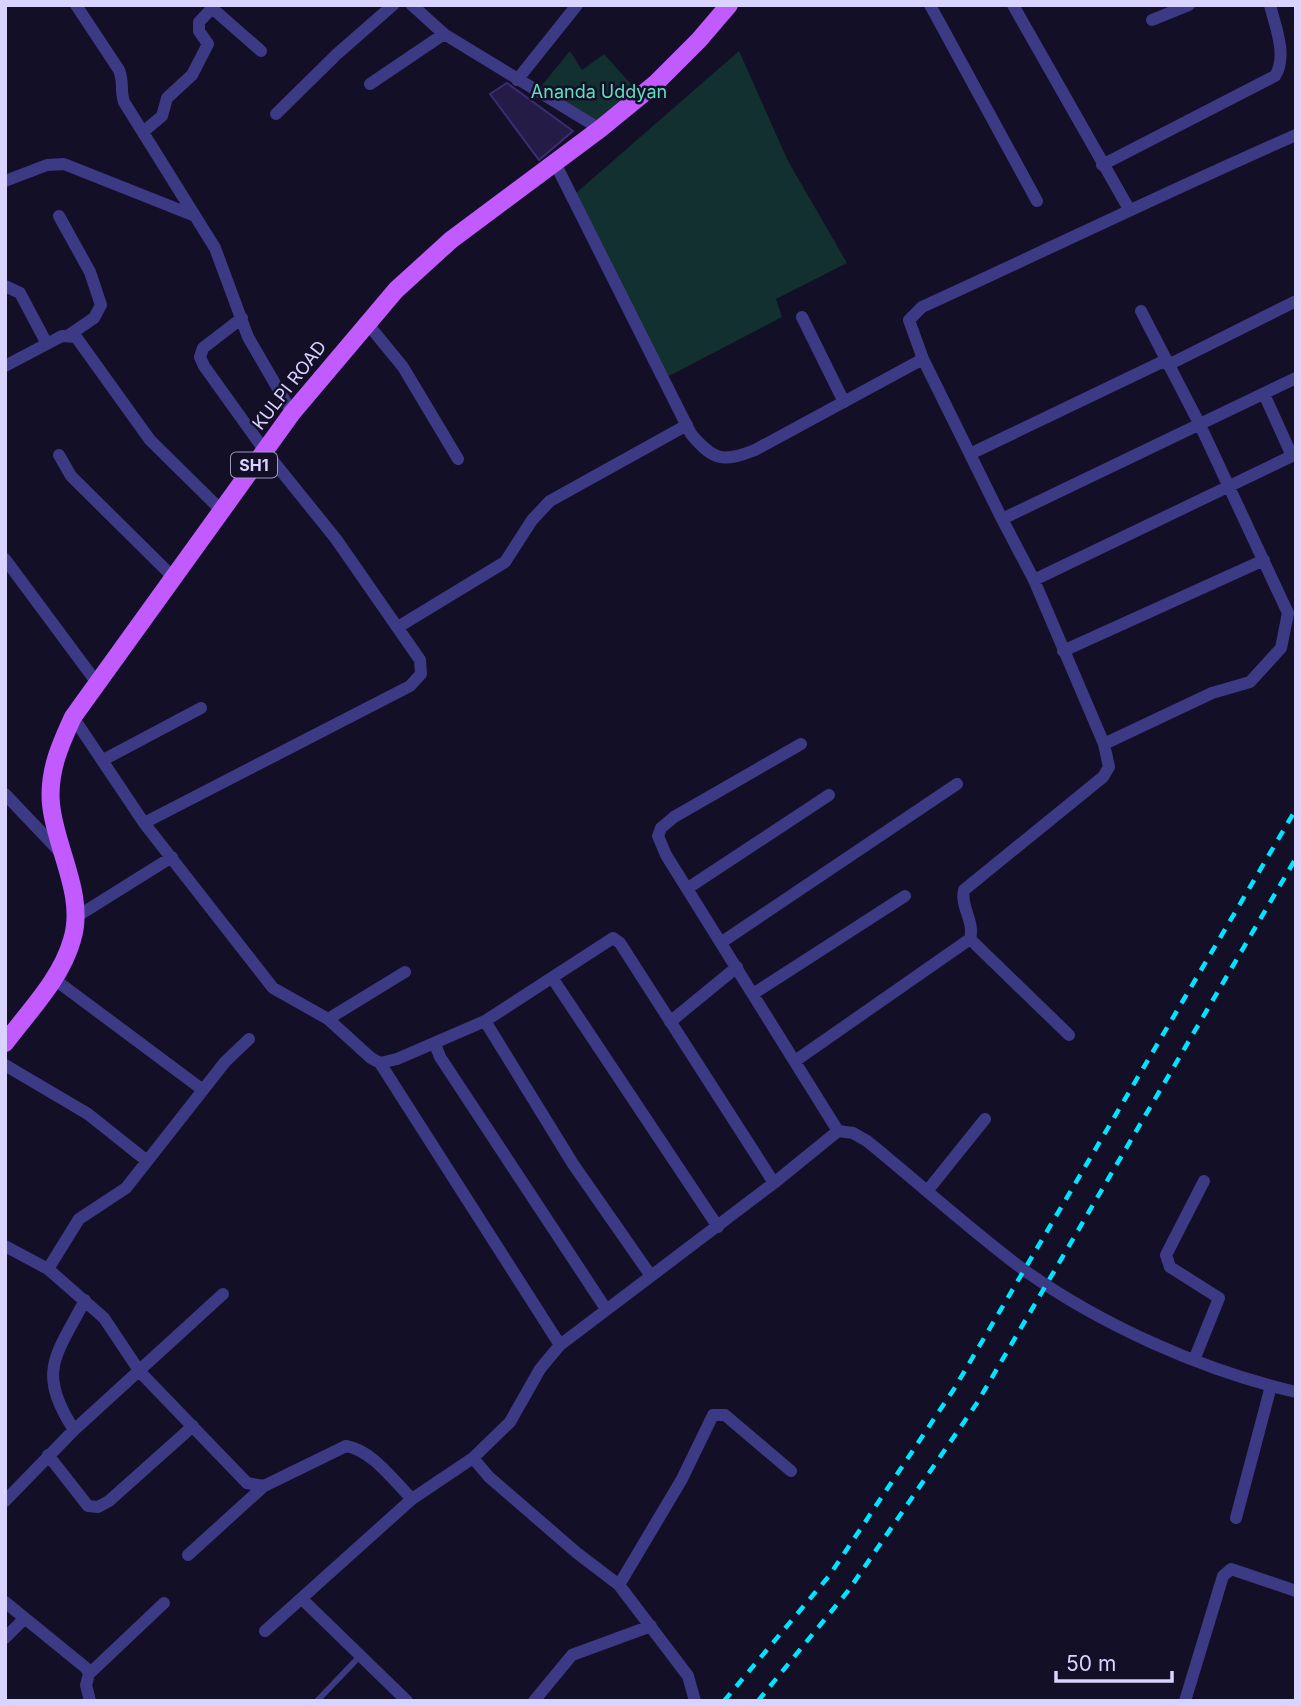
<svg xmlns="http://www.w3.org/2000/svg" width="1301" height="1706" font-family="Inter,sans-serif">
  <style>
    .green { fill: #12302f }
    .building { fill: #241b47; stroke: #3b2d73; stroke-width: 2 }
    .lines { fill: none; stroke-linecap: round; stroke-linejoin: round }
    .service { stroke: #3d3a85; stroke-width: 6 }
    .minor { stroke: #3d3a85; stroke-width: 12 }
    .primary { stroke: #c25bff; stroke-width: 18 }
    .rail { stroke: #00e5ff; stroke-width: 4.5; stroke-dasharray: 10 9; stroke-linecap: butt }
    .labels { text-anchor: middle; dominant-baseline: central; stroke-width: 5; stroke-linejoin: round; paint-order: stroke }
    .shield { fill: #130f26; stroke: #9e99be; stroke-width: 2 }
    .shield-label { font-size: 16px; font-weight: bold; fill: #d9d4ff }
    .park-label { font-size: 18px; fill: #5fe0c0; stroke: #130f26 }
    .street-label { font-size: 18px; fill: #d9d4ff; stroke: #130f26 }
  </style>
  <rect width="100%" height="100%" fill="#130f26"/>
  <path class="green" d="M570,51L582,70L604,54L639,93L610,116L591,121L542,85Z
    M739,51L788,161L847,263L776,299L782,317L665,378L575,194Z"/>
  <path class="building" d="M507,83L573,131L539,160L490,94Z"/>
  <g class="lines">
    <path class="service" d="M317,1701L360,1656"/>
    <path class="minor" d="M76,5L119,70C124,82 120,90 124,102L215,248L248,337L292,413
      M412,5L444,34L600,129
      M930,5L1037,201
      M1013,5L1129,209
      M212,8L261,51
      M1152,20L1189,5
      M517,80L577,5
      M370,84L444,34
      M276,114L337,54L393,5
      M143,132L162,116L167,98L192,75L208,44L199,31V22L215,5
      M1296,135C1170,190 1047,250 922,307L909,320L923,359L1002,519L1296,378
      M555,163L691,434C713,460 722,463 755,450L923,359
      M1102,165L1275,76C1288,56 1275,26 1270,5
      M5,181L47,165L64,164L195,216
      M59,216L90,272L101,305L94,318L69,335
      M5,286L20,293L47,344
      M802,317L844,402
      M367,323L403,367L458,459
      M1168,365L1296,301
      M5,366L62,336L76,337L150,440L221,510
      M1264,394L1292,456
      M970,454L1166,360
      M59,455L71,476L173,577
      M5,559L97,683
      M1034,580L1296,454
      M398,627L505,562L532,520L550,501L687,425
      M1063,651L1264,560
      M73,717L144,823L273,988L328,1019L371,1058L380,1063L397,1059L485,1021L613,938L620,943L774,1183
      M801,744L674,817L661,828L658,836L666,855L838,1131
      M1104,744L1212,693L1250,682L1281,648L1288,613L1200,425L1141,311
      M103,760L201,708
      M5,794L61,853
      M144,823L410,686L421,674L420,660L336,539L265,451L204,366L200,357L203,348L242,318
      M688,888L829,795
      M76,917L172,857
      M970,939L1069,1035
      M722,942L957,784
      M54,979L203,1090
      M553,979L718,1227
      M753,994L905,896
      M328,1019L405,972
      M485,1021L573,1164L651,1276
      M670,1022L737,967
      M435,1044L440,1057L606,1309
      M795,1061L970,939C975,921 960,907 964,890L1103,777L1109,767L1104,744L1034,580L1002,519
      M380,1063L560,1345
      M5,1065L88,1114L147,1161
      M928,1190L985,1119
      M5,1246L48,1269L104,1318L140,1372L247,1483L264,1486L346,1446C372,1450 394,1481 412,1499L473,1458L489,1477L577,1553L619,1585L688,1676L695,1701
      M48,1269L79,1219L126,1188L225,1062L249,1039
      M1194,1360L1219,1298L1170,1267L1166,1255L1204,1181
      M74,1430C36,1371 56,1356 85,1300
      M48,1455L88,1506L98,1507L109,1501L193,1426
      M473,1458L510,1422L540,1369L560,1345L774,1183L838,1131L853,1133L867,1141C919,1183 970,1230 1024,1270C1101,1325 1204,1371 1296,1392
      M5,1501L74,1430L223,1294
      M1236,1518L1271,1386
      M188,1555L264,1486
      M619,1585L682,1479L713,1415H725L791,1471
      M302,1599L407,1701
      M5,1602L86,1668L89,1674L86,1685L90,1701
      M265,1631L412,1499
      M5,1638L25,1618
      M89,1674L164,1603
      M534,1701L572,1655L651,1626
      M1185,1701L1223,1576L1231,1569L1296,1591"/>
    <path class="primary" d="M5,1043C29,1011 61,979 72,940C86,895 55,848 51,804C48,772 60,745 73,717L292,413L396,290L451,240L600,129L655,84L699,40L729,5"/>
    <path class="rail" d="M724,1701L829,1576L954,1389L1296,809
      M758,1701L848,1591L977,1403L1296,858"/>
  </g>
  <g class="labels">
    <rect class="shield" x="231" y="452.5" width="46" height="25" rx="5"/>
    <g class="shield-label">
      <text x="254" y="465">SH1</text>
    </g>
    <g class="park-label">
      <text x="599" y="91">Ananda Uddyan</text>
    </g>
    <g class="street-label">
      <text transform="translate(289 385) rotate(-52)">KULPI ROAD</text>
    </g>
  </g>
  <rect width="1301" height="1706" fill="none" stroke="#d9d4ff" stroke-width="14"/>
  <path d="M1056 1671v10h116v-10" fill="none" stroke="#d9d4ff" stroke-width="3.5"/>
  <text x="1066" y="1671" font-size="21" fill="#d9d4ff" stroke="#130f26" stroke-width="5" paint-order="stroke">50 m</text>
</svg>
